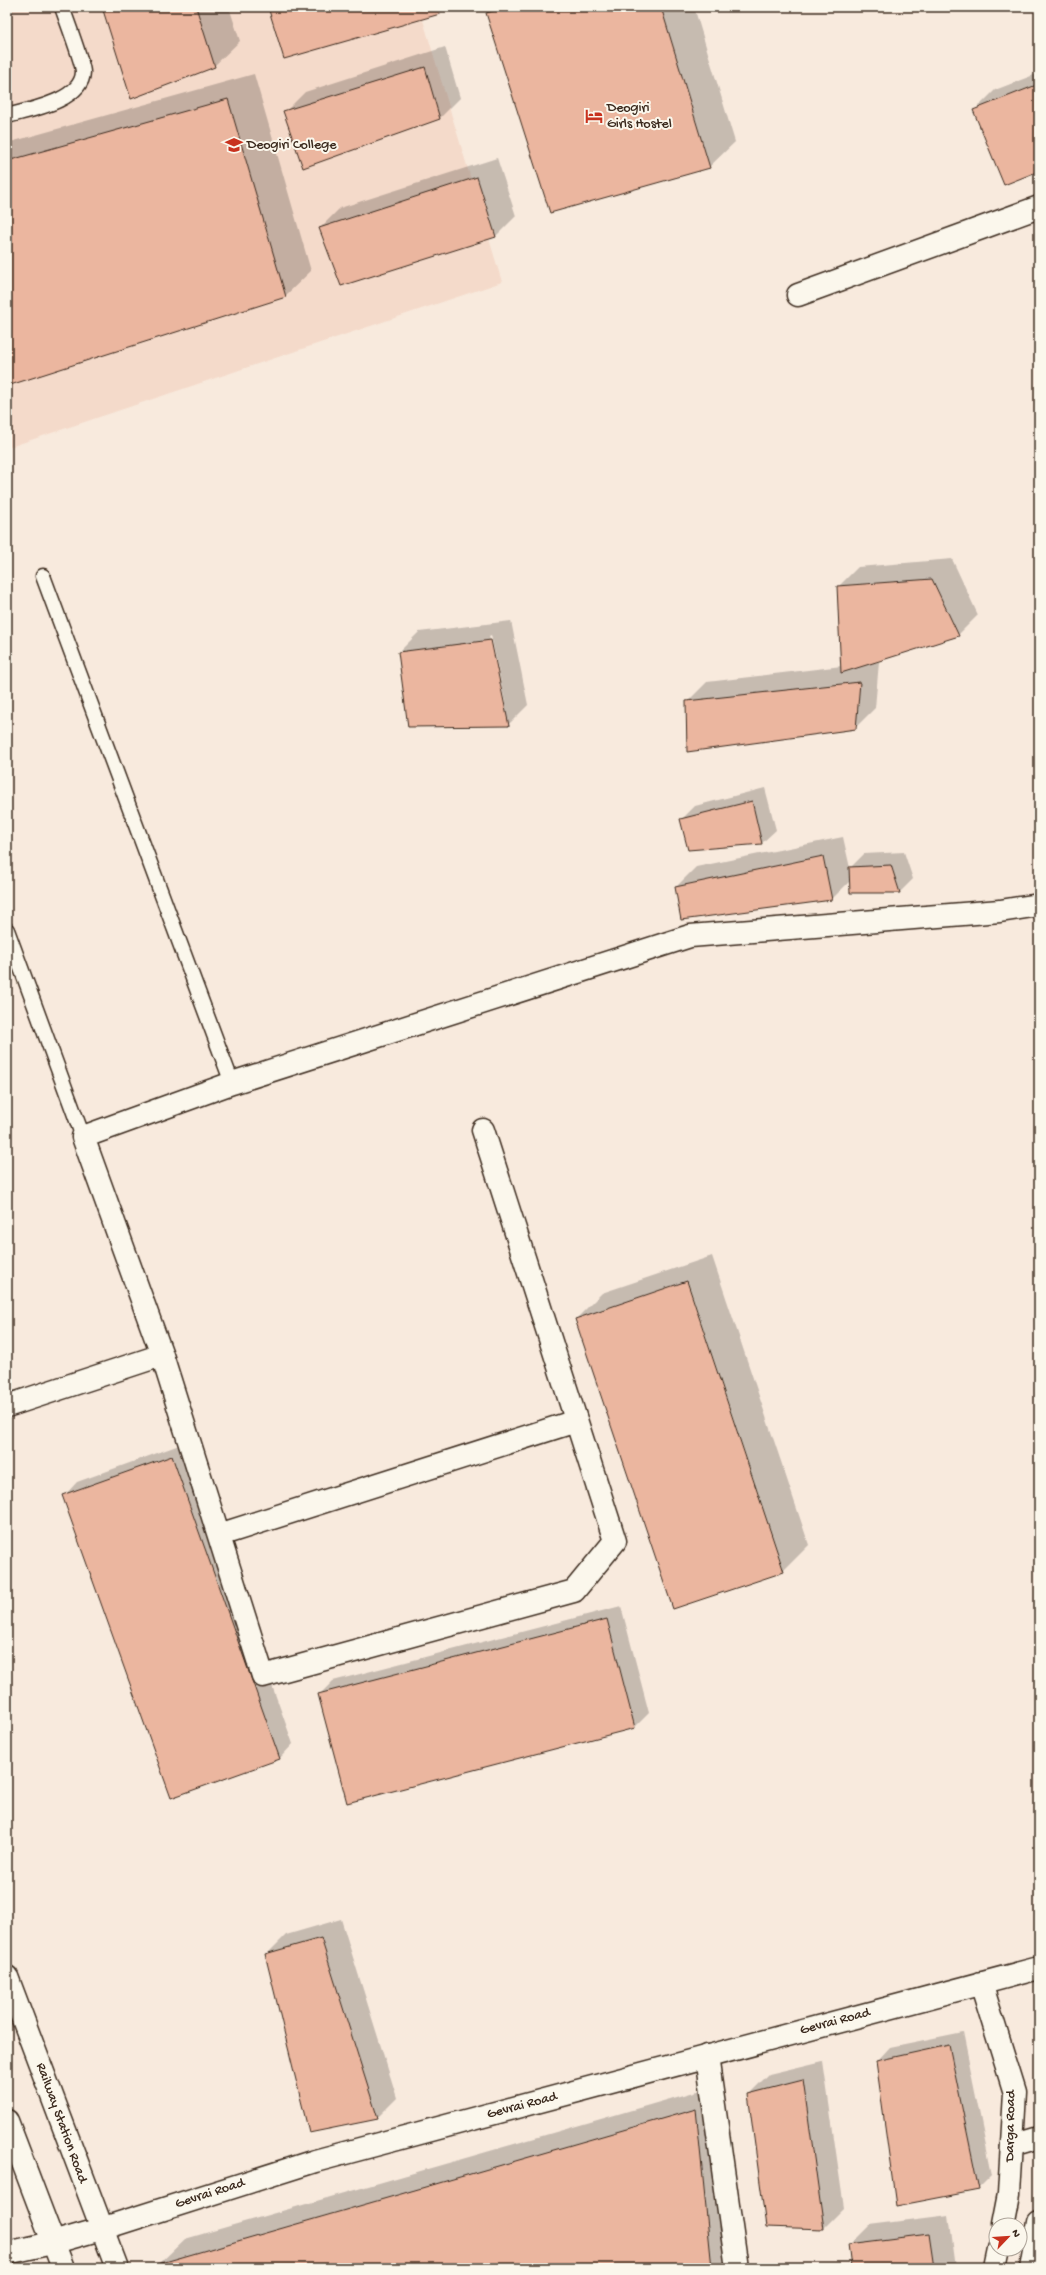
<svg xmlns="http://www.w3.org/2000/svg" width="1046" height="2275" font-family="'Gochi Hand',sans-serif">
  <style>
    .built { fill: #f4daca }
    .shadow { fill: #0003; fill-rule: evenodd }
    .building { fill: #ebb69f; stroke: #3b2a1e }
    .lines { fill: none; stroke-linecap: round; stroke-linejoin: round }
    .service-casing { stroke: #3b2a1e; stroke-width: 17 }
    .minor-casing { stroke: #3b2a1e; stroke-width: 25 }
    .tertiary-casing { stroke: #3b2a1e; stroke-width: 25 }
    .service { stroke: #fbf7ec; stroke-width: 14 }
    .minor { stroke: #fbf7ec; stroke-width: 22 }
    .tertiary { stroke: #fbf7ec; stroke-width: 22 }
    .labels { text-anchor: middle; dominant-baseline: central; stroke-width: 4; stroke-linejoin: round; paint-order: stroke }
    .poi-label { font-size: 14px; fill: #3b2a1e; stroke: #fbf7ec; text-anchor: start }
    .street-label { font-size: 14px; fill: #3b2a1e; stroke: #fbf7ec }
  </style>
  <rect width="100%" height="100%" fill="#f8eadd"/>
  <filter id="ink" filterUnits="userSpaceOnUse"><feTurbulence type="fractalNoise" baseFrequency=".025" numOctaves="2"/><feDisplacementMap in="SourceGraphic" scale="8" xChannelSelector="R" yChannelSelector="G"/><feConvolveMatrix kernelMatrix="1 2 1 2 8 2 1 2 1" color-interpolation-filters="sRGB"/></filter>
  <g filter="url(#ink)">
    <path class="built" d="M7,7H419L502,282L7,448Z"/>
    <path class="shadow" d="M103,7H229L240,41L214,66Z
      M269,7H445L439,13Z
      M494,7H694L735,142L709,167L487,14Z
      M445,47L460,98L440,118L303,166L285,112L305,92Z
      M1039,73V170L975,110L995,90Z
      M254,74L311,271L285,296L7,385V143Z
      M497,158L516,216L496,236L320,228L340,208Z
      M952,559L978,615L958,635L872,663L879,662L875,708L855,728L687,702L707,682L842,666L838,587L858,567Z
      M511,621L528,705L508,725L399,652L419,632ZM491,635L506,707H504L489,636Z
      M765,788L776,830L762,843L689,849L681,820L695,806Z
      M843,837L850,868L864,854L904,852L913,879L900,892L851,880L832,899L676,887L696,867Z
      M712,1256L809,1545L783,1571L576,1319L602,1293Z
      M185,1443L293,1744L280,1758L64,1496L77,1482Z
      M621,1606L649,1713L635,1727L348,1802L319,1695L333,1681Z
      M341,1919L397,2098L377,2118L266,1955L286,1935Z
      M963,2032L992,2175L978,2189L877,2061L890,2047Z
      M823,2061L844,2208L824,2228L766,2226L749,2094L769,2074Z
      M722,2084L730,2268H160L159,2264L185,2239Z
      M949,2215L956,2268H852L849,2245L869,2225Z
      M76,2265L77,2268H65Z"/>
    <path class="building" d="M102,7H196L215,67L131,99Z
      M268,7H438L440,14L284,59Z
      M507,7H661L710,168L550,213L486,13Z
      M425,67L440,119L303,168L283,111Z
      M1039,84V171L1004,185L973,110Z
      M228,99L286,297L7,386V161Z
      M477,177L496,237L341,286L319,228Z
      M932,579L959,636L841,673L837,586Z
      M491,640L509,726L408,727L398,652Z
      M860,682L856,729L687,752L686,701Z
      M752,801L762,844L688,850L680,819Z
      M823,856L832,900L681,920L675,887Z
      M891,865L900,893H850L849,867Z
      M687,1281L784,1572L673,1609L575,1319Z
      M172,1456L280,1759L171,1798L62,1495Z
      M607,1619L635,1728L347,1803L318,1694Z
      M321,1938L378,2119L309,2133L265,1954Z
      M949,2045L979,2190L896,2206L876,2061Z
      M803,2080L824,2229L766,2227L748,2094Z
      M696,2109L712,2268H159L158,2264Z
      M929,2234L934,2268H851L848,2244Z"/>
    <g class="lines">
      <g class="service-casing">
        <path id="service" d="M7,116C29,110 82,101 83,72C83,63 66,19 62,7
          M43,576L232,1083
          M7,930L83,1137"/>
      </g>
      <g class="minor-casing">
        <path id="minor" d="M798,295L1039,207
          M483,1130L615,1541L574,1591L263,1676L162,1355L83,1137L232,1083L690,936L1000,911L1039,905
          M7,1406L162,1355
          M219,1535L576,1421
          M707,2056L737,2268
          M1012,2146L1039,2138
          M7,2253L52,2243"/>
      </g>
      <g class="tertiary-casing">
        <path id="tertiary" d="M7,1977L117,2268
          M981,1983L1015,2093L1009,2194L1003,2225
          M7,2121L63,2268
          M52,2243L101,2229L315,2161L1039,1968
          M995,2268L999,2249
          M1031,2268L1039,2221"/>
      </g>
      <use href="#service" class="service"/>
      <use href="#minor" class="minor"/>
      <use href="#tertiary" class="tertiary"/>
    </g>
  </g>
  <defs>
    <g id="hotel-bare" transform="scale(1.38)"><path d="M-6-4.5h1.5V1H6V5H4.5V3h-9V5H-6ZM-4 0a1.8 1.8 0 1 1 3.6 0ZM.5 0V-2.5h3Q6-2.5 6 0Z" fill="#c8321e" stroke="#fbf7ec" stroke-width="2.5" paint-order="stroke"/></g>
    <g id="university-bare" transform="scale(1.38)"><path d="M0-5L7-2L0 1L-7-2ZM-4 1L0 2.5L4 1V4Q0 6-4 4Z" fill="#c8321e" stroke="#fbf7ec" stroke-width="2.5" paint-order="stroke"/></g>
  </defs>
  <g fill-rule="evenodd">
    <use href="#hotel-bare" x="594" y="116"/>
    <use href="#university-bare" x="234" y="145"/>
  </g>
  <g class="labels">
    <g class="poi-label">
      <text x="607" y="108">Deogiri<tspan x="607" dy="16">Girls Hostel</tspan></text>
      <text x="247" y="145">Deogiri College</text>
    </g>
    <g class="street-label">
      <text transform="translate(835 2022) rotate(-15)">Gevrai Road</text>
      <text transform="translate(522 2106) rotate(-15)">Gevrai Road</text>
      <text transform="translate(61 2123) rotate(70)">Railway Station Road</text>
      <text transform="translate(1011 2126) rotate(-89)">Darga Road</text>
      <text transform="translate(210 2194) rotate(-18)">Gevrai Road</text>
    </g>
  </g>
  <rect width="1046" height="2275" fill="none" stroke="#fbf7ec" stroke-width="24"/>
  <rect x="12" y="12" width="1022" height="2251" fill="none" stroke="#3b2a1e" stroke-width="1.5" filter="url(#ink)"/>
  <g transform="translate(1008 2237) rotate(65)"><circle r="19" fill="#fbf7ec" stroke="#aea59a"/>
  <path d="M0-3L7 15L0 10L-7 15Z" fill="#c8321e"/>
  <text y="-6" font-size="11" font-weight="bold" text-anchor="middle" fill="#3b2a1e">N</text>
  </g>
</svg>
